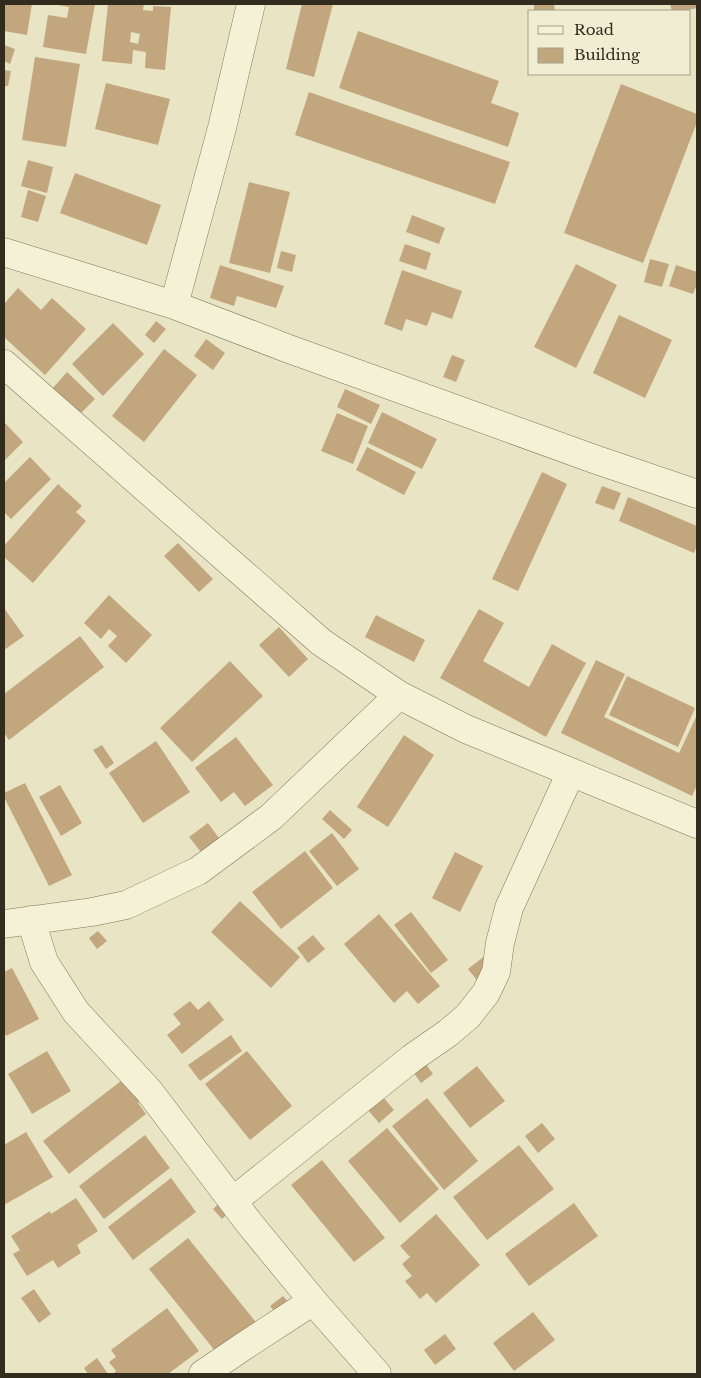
<svg xmlns="http://www.w3.org/2000/svg" width="701" height="1378" font-family="'Libre Baskerville',serif">
  <style>
    .building { fill: #c2a77e; fill-rule: evenodd }
    .lines { fill: none; stroke-linecap: round; stroke-linejoin: round }
    .minor-casing { stroke: #80765c; stroke-width: 29 }
    .minor { stroke: #f4f1d6; stroke-width: 28 }
  </style>
  <rect width="100%" height="100%" fill="#e8e4c4"/>
  <path class="building" d="M4,4H32L27,35L4,31Z
    M58,4H95L86,54L43,47L48,15L67,18L69,7L58,5Z
    M108,4L129,5V4H144L143,10L153,11V6L171,7L165,70L145,68L146,52L133,50L132,64L102,61ZM131,32L140,34L138,44L130,42Z
    M302,4H333L314,77L286,69Z
    M534,4H554L555,11H534Z
    M670,4H697V8L683,11H672Z
    M358,31L499,81L491,103L519,113L508,147L339,88Z
    M4,45L15,49L10,64L4,61Z
    M35,57L80,64L66,147L22,140Z
    M4,70L11,71L8,86H4Z
    M106,83L170,99L158,145L95,129Z
    M621,84L697,114V122L643,263L564,233Z
    M309,92L510,162L495,204L295,135Z
    M28,160L53,167L47,193L21,186Z
    M75,173L161,205L147,245L60,213Z
    M249,182L290,192L270,273L229,263Z
    M28,190L46,196L38,222L21,217Z
    M412,215L445,228L439,244L406,232Z
    M405,244L431,253L426,270L399,261Z
    M281,251L296,255L292,272L277,268Z
    M650,259L669,264L662,287L644,282Z
    M576,264L617,285L576,368L534,347Z
    M220,265L284,286L276,308L237,296L234,306L210,298Z
    M676,265L697,272V284L693,294L669,286Z
    M402,270L462,291L452,319L432,312L427,326L406,319L402,331L384,324Z
    M18,288L41,310L52,298L86,329L45,375L4,337V304Z
    M619,315L672,340L645,398L593,373Z
    M156,321L166,329L154,343L145,335Z
    M113,323L144,354L103,396L72,364Z
    M206,339L225,353L213,370L194,356Z
    M164,349L197,375L144,442L112,416Z
    M452,355L465,360L456,382L443,377Z
    M67,372L95,399L78,416L51,390Z
    M345,389L380,405L371,424L337,407Z
    M382,412L437,439L422,469L368,443Z
    M337,413L368,426L353,464L321,451Z
    M4,422L23,442L4,461Z
    M367,447L416,472L404,495L356,470Z
    M30,457L51,479L11,519L4,512V483Z
    M542,472L567,484L518,591L492,579Z
    M58,484L82,506L76,512L86,521L33,583L4,557V546Z
    M602,486L621,493L614,510L595,503Z
    M628,497L697,526V545L694,553L619,521Z
    M178,543L213,579L199,592L164,556Z
    M109,595L152,635L126,663L108,646L117,636L109,629L101,639L84,623Z
    M4,608L24,636L4,650Z
    M479,609L504,623L483,661L529,687L552,644L586,663L546,737L440,678Z
    M376,615L425,640L414,662L365,637Z
    M279,627L308,659L289,677L259,645Z
    M80,636L104,667L9,740L4,733V694Z
    M596,660L625,674L604,717L679,753L697,715V785L692,796L561,733Z
    M230,661L263,696L192,762L160,728Z
    M627,676L695,708L678,747L609,715Z
    M404,735L434,755L388,827L357,807Z
    M236,737L273,785L245,806L234,792L221,802L195,768Z
    M156,741L190,792L143,823L109,773Z
    M102,745L114,763L106,769L93,750Z
    M25,783L72,875L49,886L4,797V793Z
    M60,785L82,823L61,836L39,797Z
    M330,810L352,830L344,839L322,819Z
    M208,823L219,838L201,852L189,837Z
    M332,833L359,869L337,886L309,851Z
    M305,851L333,888L281,929L252,892Z
    M455,852L483,866L460,912L432,898Z
    M240,901L300,957L271,988L211,932Z
    M411,912L448,960L431,973L394,925Z
    M379,914L440,986L418,1004L407,991L394,1003L344,944Z
    M98,931L107,941L97,949L89,938Z
    M313,935L325,949L308,963L297,948Z
    M486,955L480,984L468,969Z
    M12,968L39,1019L6,1036L4,1031V972Z
    M190,1001L198,1010L209,1001L224,1020L182,1054L167,1035L181,1024L173,1014Z
    M231,1035L242,1051L200,1081L188,1065Z
    M47,1051L71,1091L32,1114L8,1074Z
    M247,1051L292,1106L250,1140L205,1084Z
    M425,1063L433,1074L421,1083L413,1072Z
    M477,1066L505,1101L470,1128L443,1093Z
    M121,1081L128,1090L134,1085L144,1098L138,1103L146,1114L69,1174L43,1141Z
    M383,1097L394,1110L379,1123L368,1110Z
    M427,1098L478,1161L444,1190L392,1126Z
    M542,1123L555,1139L538,1153L525,1136Z
    M387,1128L439,1189L400,1223L348,1161Z
    M26,1132L53,1177L4,1205V1145Z
    M145,1135L170,1168L104,1219L79,1186Z
    M519,1145L554,1189L487,1240L453,1197Z
    M322,1160L385,1238L354,1262L291,1185Z
    M171,1178L196,1212L133,1260L108,1227Z
    M226,1197L235,1207L222,1219L213,1209Z
    M76,1198L98,1231L77,1245L81,1253L58,1268L53,1260L27,1276L13,1254L20,1250L11,1236L50,1211L51,1214Z
    M574,1203L598,1236L529,1286L505,1254Z
    M436,1214L480,1265L436,1303L427,1293L420,1299L405,1281L412,1276L402,1264L410,1257L400,1246Z
    M188,1238L259,1326L220,1357L149,1269Z
    M34,1289L51,1314L39,1323L21,1298Z
    M283,1296L291,1305L278,1315L270,1306Z
    M167,1308L199,1351L168,1374H113L116,1371L109,1362L116,1357L111,1350Z
    M533,1312L555,1340L514,1371L493,1343Z
    M445,1334L456,1349L435,1365L424,1350Z
    M97,1358L108,1374H88L84,1368Z"/>
  <g class="lines">
    <g class="minor-casing">
      <path id="minor" d="M4,252L174,305L289,349L594,459L697,494
        M174,305L222,128L251,4
        M4,364L321,642L399,695L466,729L697,824
        M31,920L44,962L76,1012L149,1091L249,1223L313,1301L377,1374
        M4,924L92,912L126,905L198,871L271,817L399,695
        M233,1201L412,1058L448,1033L468,1016L486,993L496,972L500,943L509,908L571,772
        M203,1374L241,1348L313,1301"/>
    </g>
    <use href="#minor" class="minor"/>
  </g>
  <rect width="701" height="1378" fill="none" stroke="#322c1f" stroke-width="10"/>
  <rect x="528" y="10" width="162" height="65" fill="#f0edd2" stroke="#a4a08a"/>
  <rect x="538" y="26" width="25" height="8" fill="#f4f1d6" stroke="#a4a08a"/>
  <text x="574" y="35" font-size="15" fill="#322c1f">Road</text>
  <rect x="538" y="48" width="25" height="15" fill="#c2a77e" stroke="#a4a08a"/>
  <text x="574" y="60" font-size="15" fill="#322c1f">Building</text>
</svg>
